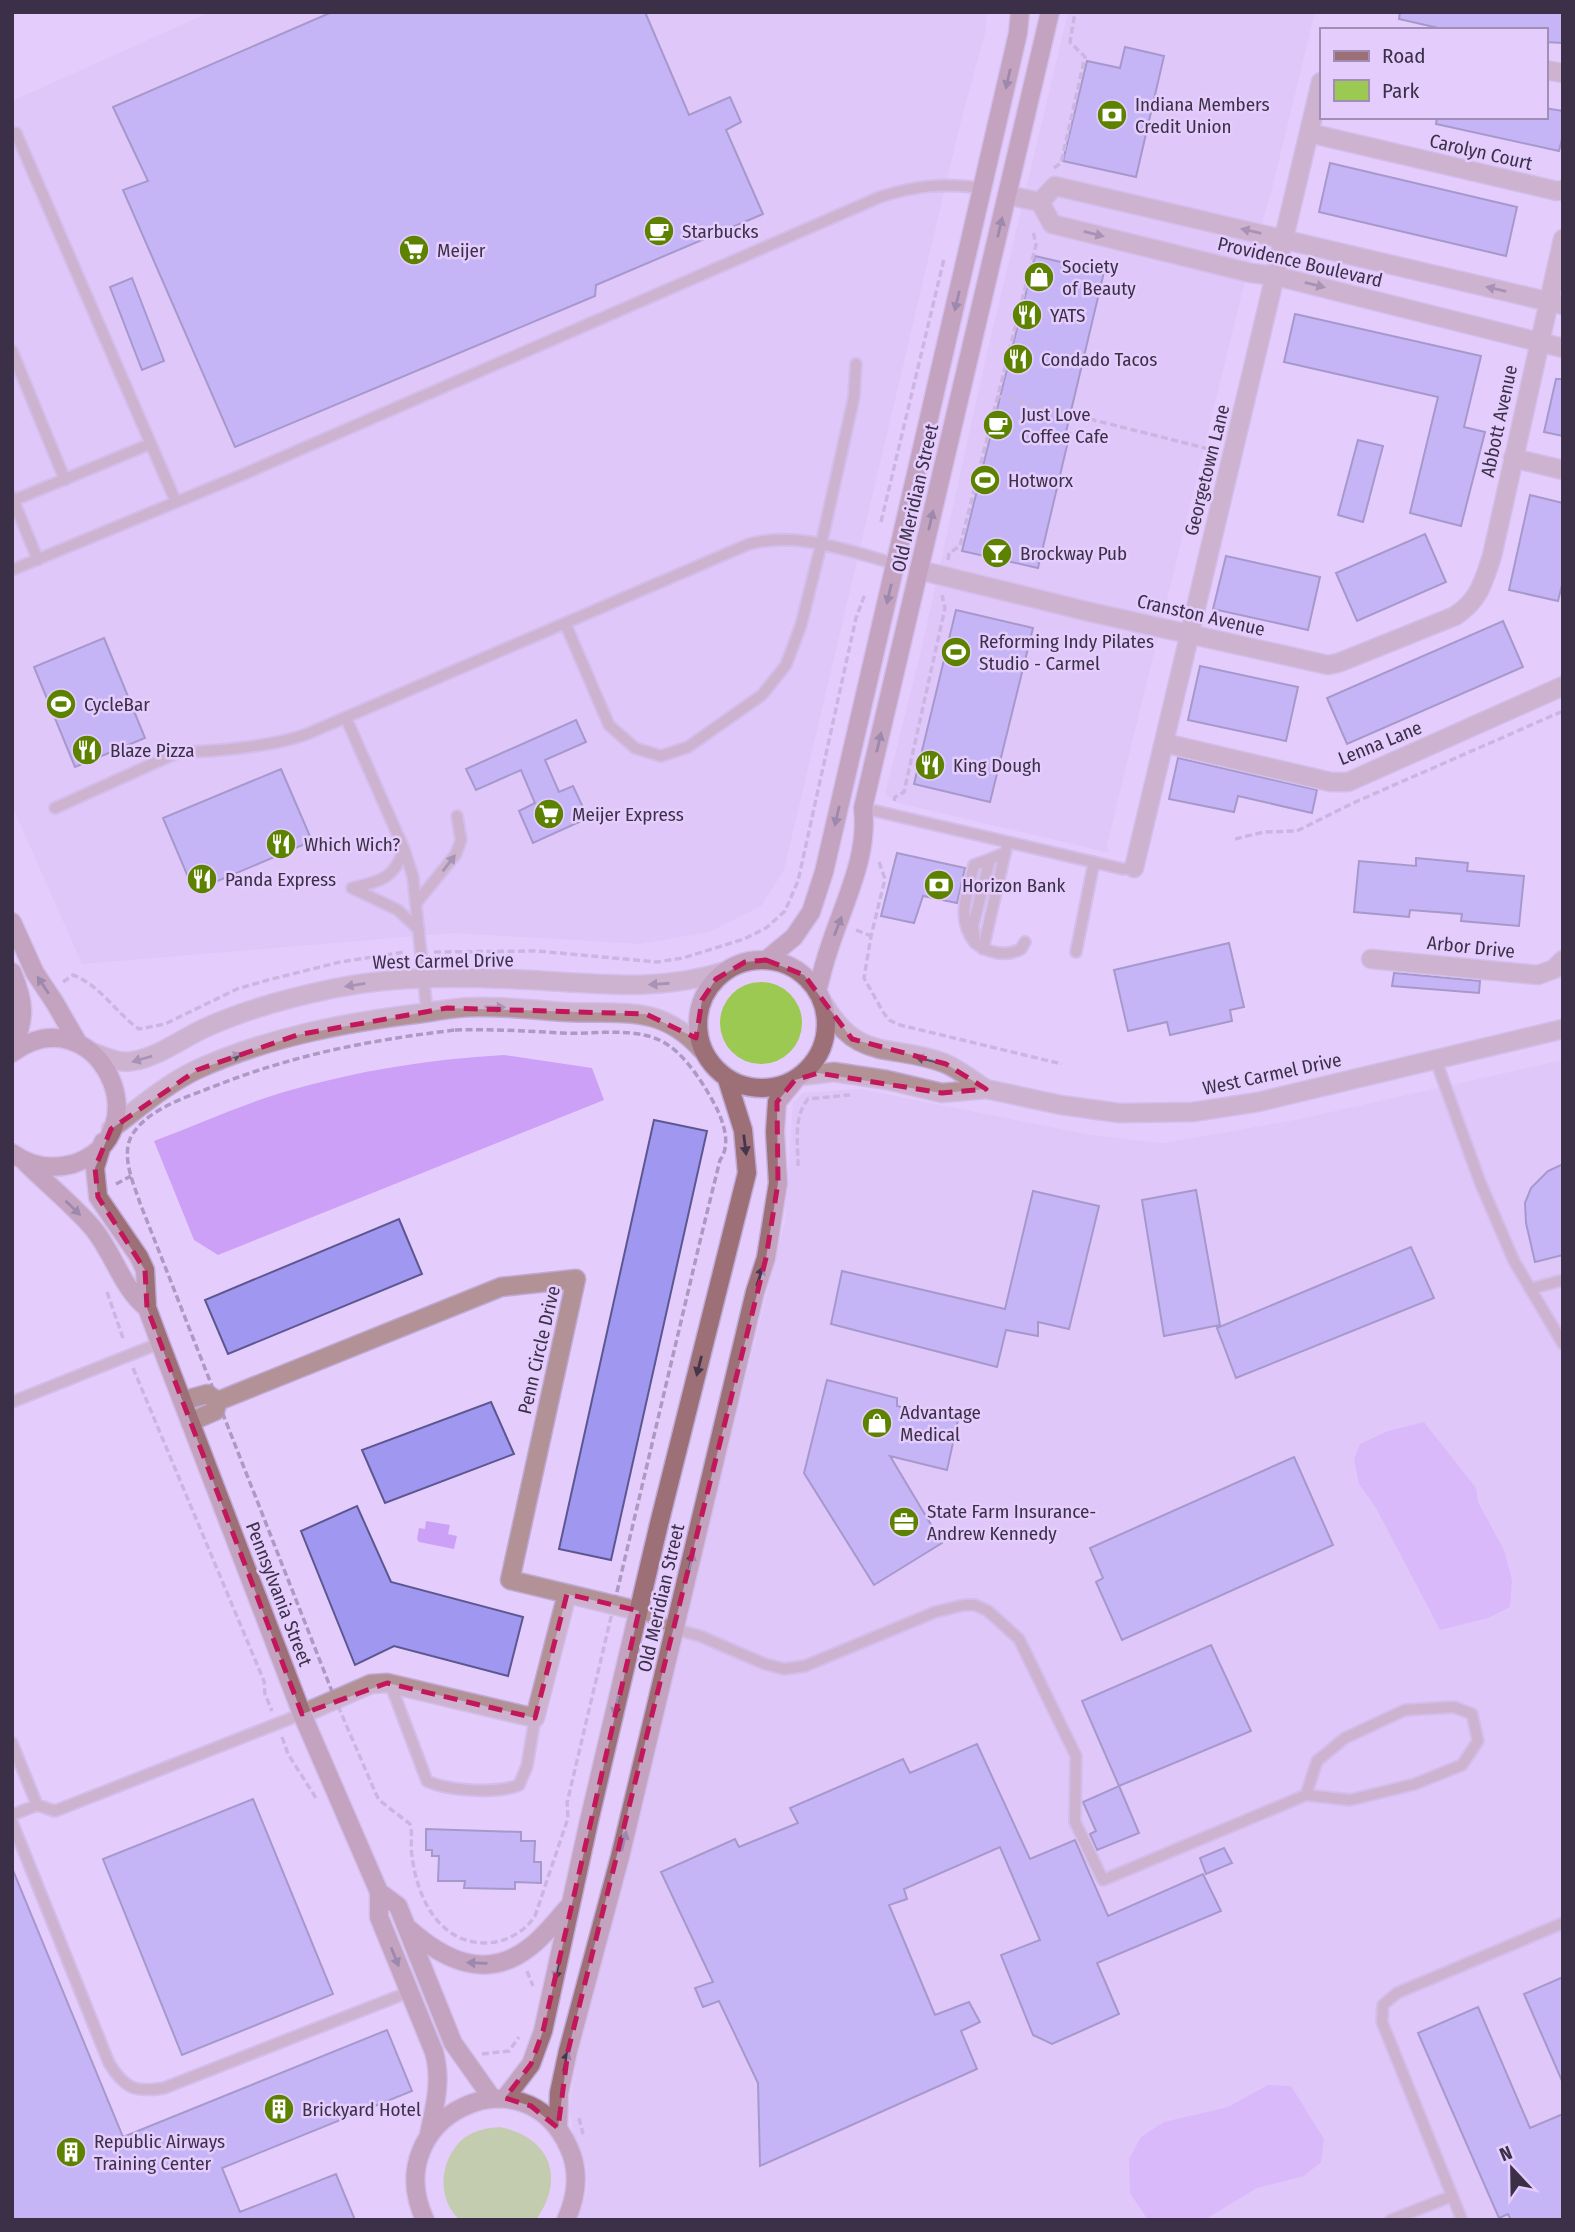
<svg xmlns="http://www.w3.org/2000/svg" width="1575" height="2232" font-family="'Fira Sans Condensed',sans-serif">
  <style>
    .built { fill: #d9bff4 }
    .green { fill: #9cc951 }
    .water { fill: #cca0f6 }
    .building { fill: #a097f0; stroke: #5d578f; stroke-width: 2 }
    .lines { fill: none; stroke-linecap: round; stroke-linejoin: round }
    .service-casing { stroke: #bfaad5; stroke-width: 14 }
    .minor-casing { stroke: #bfaad5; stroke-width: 21 }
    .tertiary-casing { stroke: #bfaad5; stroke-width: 21 }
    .secondary-casing { stroke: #bfaad5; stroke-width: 21 }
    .path { stroke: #ad99c1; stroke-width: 3.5; stroke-dasharray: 7 3.5; stroke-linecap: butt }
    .service { stroke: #b29297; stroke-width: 10 }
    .minor { stroke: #b29297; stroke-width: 18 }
    .tertiary { stroke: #b29297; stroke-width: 18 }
    .secondary { stroke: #9d6f77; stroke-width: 18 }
    .oneway { fill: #46364d }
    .oneway2 { fill: #5f4d60 }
    .marked { fill: none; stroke: #c2185b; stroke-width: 5; stroke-dasharray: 14 9; stroke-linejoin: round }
    .labels { text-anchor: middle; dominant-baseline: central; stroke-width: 5; stroke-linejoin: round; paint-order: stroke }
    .poi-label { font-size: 19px; fill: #3c3048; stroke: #e4cdfd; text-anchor: start }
    .street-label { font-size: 19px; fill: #3c3048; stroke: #e4cdfd }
  </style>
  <rect width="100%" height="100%" fill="#e4cdfd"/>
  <path class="built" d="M210,12H987L986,29L959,129L784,870L761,906L709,932L641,944L454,933L82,964L12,806V101Z
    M1068,12H1315L1272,189L1243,289L1107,845L1110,853L898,803L885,794L920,655L987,353Z
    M1563,1060V2220H577L587,2193V2168L574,2136L569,2109L577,2057L785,1221L793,1102L803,1093L861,1089L1091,1135L1163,1143L1295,1120Z"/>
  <path class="green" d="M720 1023a41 41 0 1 1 82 0a41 41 0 1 1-82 0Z
    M500,2127C550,2137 566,2178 536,2220H460C435,2198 440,2158 464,2138C475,2130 487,2128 500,2127Z"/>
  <path class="water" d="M504,1055L592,1068L604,1100L218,1255L194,1240L154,1141C197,1125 240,1105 284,1092C356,1071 429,1059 504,1055Z
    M1424,1422L1476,1488L1478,1502L1504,1550L1512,1580L1510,1607L1488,1618L1440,1630L1376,1508L1359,1484L1354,1459L1360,1444L1388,1431Z
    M426,1521L450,1525L448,1534L457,1536L454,1549L419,1542L417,1539L419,1528L425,1529Z
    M1268,2085L1291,2086L1324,2139L1321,2162L1304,2176L1257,2188L1204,2220H1148L1130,2193L1129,2159L1141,2137L1164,2122L1228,2107Z"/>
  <path class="building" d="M332,12H645L689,115L730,97L741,122L726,130L763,214L596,285L595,296L235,447L123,190L148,181L113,107Z
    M1400,12H1563V43L1545,42V30H1447L1399,19Z
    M1125,47L1164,56L1136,177L1063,161L1087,61L1120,68Z
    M1545,108L1563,111V135L1559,151L1436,124L1437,117H1545Z
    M1330,163L1517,207L1506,256L1319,212Z
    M1035,256L1104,272L1066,432L1070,433L1038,568L962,551Z
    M132,278L164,361L142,370L110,287Z
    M1295,314L1481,356L1464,427L1485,432L1461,526L1410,513L1438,397L1284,362Z
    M1556,379H1563V436L1544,432Z
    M1358,440L1383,446L1363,522L1338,515Z
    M1530,495L1563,503V581L1558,601L1509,590Z
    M1425,534L1446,582L1357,621L1336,573Z
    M1226,556L1320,577L1308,630L1213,609Z
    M956,610L1033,628L990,802L914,784Z
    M1503,621L1523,667L1347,744L1327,698Z
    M104,638L145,738L75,767L34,667Z
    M1200,666L1298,687L1286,741L1188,720Z
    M576,720L586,742L545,760L559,792L573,786L588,818L533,843L519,811L535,803L521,770L476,790L466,769Z
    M1178,758L1317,790L1312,813L1238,796L1234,812L1169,799Z
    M281,769L312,841L194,891L163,818Z
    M897,853L965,868L957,903L923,896L914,923L881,916Z
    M1416,858L1468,863L1467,871L1524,876L1519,926L1461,921L1462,914L1410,910L1409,917L1354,912L1359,861L1416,866Z
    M1229,943L1244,1007L1230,1010L1232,1021L1170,1035L1167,1022L1128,1031L1114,970Z
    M1394,973L1480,981L1479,993L1392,986Z
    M654,1120L707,1131L611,1560L559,1549Z
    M1563,1164V1255L1535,1262L1526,1223L1525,1203L1531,1188L1548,1171Z
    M1196,1190L1220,1325L1164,1336L1142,1200Z
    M1033,1191L1099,1206L1069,1329L1038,1322V1336L1006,1330L997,1367L831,1324L842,1271L1005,1309Z
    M399,1219L422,1274L228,1354L205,1300Z
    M1411,1247L1434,1298L1236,1378L1217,1328Z
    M827,1380L897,1398V1406L958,1420L947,1470L890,1456L942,1543L874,1585L804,1473Z
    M491,1402L514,1454L385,1503L362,1450Z
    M1294,1457L1333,1545L1122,1640L1096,1582L1103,1578L1090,1548Z
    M357,1506L391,1582L523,1617L508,1676L394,1646L355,1665L301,1531Z
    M1211,1645L1251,1731L1119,1786L1082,1701Z
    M977,1744L1030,1859L1075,1840L1108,1916L1203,1874L1221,1911L1097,1963L1119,2014L1052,2044L1033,2035L1001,1955L1040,1940L1000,1847L904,1889L907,1899L889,1905L935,2015L969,2002L980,2022L961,2031L977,2069L760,2166L758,2083L719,2001L703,2007L695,1988L713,1982L661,1872L735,1839L739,1847L798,1823L790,1808L903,1759L910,1773Z
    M1119,1786L1139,1833L1097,1850L1090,1834L1096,1831L1083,1802Z
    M253,1799L333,1994L182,2055L103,1859Z
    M426,1829L521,1832V1841H535L534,1862H541V1883L515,1882V1889L464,1888L465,1881H438L439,1856H432V1850H426Z
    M1224,1848L1232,1863L1206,1874L1200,1858Z
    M12,1868L123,2137L387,2030L412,2091L222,2168L240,2212L336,2174L355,2220H12Z
    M1563,1977V2083L1524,1994Z
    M1478,2007L1530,2128L1563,2114V2220H1511L1508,2214L1499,2218L1418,2033Z"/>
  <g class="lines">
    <g class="service-casing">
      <path id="service" d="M16,133L176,502
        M12,351L65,480
        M12,497L38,560
        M12,501L150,444
        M12,570L244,474L880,197C917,185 944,183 983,188
        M565,623L609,725L635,748L661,756L688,747L762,695L786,665L801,625L821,545L854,397L856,364
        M346,718L404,849L413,877L427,1012
        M55,808L179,752C213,752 275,746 307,734L749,544C798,531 849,551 896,564
        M863,808L1123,869L1134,868
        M1005,853L990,859L973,926L975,943C988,953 1006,957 1021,949L1025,942
        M352,888L398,910L419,930
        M352,888C381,881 394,879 404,849
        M417,902L456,854L461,840L457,816
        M975,943C955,918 968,893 974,865L990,859
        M983,949L1006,849
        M1076,952L1094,862
        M1435,1058L1480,1182L1514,1261L1563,1344
        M1530,1289L1563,1280
        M12,1402L160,1343
        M639,1611L675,1629L700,1636L765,1664L784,1669L805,1666L935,1612L964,1605H975L988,1611L1019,1639L1076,1756L1075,1822L1103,1880L1306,1795L1350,1800L1415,1784L1462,1765L1478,1741L1472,1714L1454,1707L1405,1710L1345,1738L1317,1761L1306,1795
        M390,1683L427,1781C448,1791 497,1794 519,1785L527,1766L535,1718
        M12,1743L37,1805L55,1811L302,1714
        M12,1815L37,1805
        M12,1822L109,2063C124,2088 135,2093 164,2088L409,1992
        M1391,2220L1452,2196
        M1462,2220L1382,2022L1383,2005L1397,1993L1563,1923"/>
    </g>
    <g class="minor-casing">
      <path id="minor" d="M1545,70L1563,73
        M1309,133L1557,191L1563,190
        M1007,195L1040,202
        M1040,202L1052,224L1251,273L1276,276L1563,348
        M1040,202L1055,186L1563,305
        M1513,458L1563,470
        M919,570L1090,612L1328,665L1338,663L1455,616C1480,599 1483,583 1492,556L1563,239
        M1164,743L1331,782H1348L1563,686
        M1134,868L1321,82
        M1371,959L1538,975L1554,969L1563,960
        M182,1401L207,1394L218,1401
        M218,1401L501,1287L576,1279L510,1580L639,1611
        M190,1422L215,1411L218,1401
        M302,1714L371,1684L387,1683L535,1718L567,1594"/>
    </g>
    <g class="tertiary-casing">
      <path id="tertiary" d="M824,1004C859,1063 890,1043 944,1063C959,1069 973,1081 986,1089
        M92,1052C105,1057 120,1064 133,1061C158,1057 181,1039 205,1028C246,1009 292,997 336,988C400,975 467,977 531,980C601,984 657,992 726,971
        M801,1076L834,1072L887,1080L942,1093L986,1089L1061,1105L1119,1113L1193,1112L1258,1102L1563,1029
        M111,1129C139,1108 166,1084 198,1069C269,1037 347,1022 423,1013C441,1010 458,1007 476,1007C506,1006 536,1010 566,1012C622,1015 660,1003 702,1050"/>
    </g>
    <g class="secondary-casing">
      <path id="secondary" d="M12,922L35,973L55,1003L78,1043
        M698 1024a64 64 0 1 1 128 0a64 64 0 1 1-128 0Z
        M766,960L794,937L811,912L824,872L1018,33L1020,12
        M12,972C25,1003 26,1019 12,1049
        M817,991C821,977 824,963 829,949C843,904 869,857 863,808L1050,12
        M12,1053C96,992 165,1134 73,1164C51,1170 30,1166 12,1153
        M103,1142L95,1168L98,1197L139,1257L145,1270L147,1308L160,1343L302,1714L379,1892V1917L434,2052C442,2080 435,2106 429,2134
        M25,1162C47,1184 72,1204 92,1227C114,1253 121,1287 147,1308
        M379,1892L398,1906L453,2043L492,2098
        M409,1929C445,1961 487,1981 530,1947C546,1935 558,1918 571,1904
        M505,2098L531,2064L543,2031L589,1821L659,1524L747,1173L743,1130L727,1079
        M558,2128L559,2093L568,2051L620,1857L755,1292L766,1258L778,1183L775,1132L777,1102L795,1080
        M425,2220C377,2118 524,2046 569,2148C580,2172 577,2196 566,2220"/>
    </g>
    <path class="path" d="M1054,168L1061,163L1085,57L1070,42L1075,12
      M998,396L1217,451
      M881,522L944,259
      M948,560L949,553L960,546L1036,245L1033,231
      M894,801L895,797L904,792L945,608L942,595
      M1235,839L1264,832L1297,831L1353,803L1563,711
      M879,862L885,879L871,936L864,978L883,1012L889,1020L900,1025L1062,1064
      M856,930L871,936
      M434,952L537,951L657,962L683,958L744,939L766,928L785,911L798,881L856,618L865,594
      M63,982L73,975C100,985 115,1012 139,1029L165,1024L237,989L268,980L340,962L405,952
      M455,1030C491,1029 526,1031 562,1033C596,1035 639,1025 668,1045C687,1057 707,1089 717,1109C724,1124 731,1145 720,1160L701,1237L567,1803L568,1818L535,1916C524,1933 504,1943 484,1943C438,1942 417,1897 412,1856C410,1845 413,1834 410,1824L379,1800L376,1794L335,1699L140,1203C133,1182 119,1152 134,1132C149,1110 183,1098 207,1089C292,1055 364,1041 455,1030Z
      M798,1166C798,1144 793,1117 808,1099L850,1095
      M116,1184L131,1176
      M107,1292L124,1341
      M133,1368L264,1681L265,1694L272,1711
      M282,1737L288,1754L316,1798
      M527,1971L533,1986
      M482,2054L509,2051L519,2037
      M579,2118L583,2134"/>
    <use href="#service" class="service"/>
    <use href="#minor" class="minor"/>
    <use href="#tertiary" class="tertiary"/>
    <use href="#secondary" class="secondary"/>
  </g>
  <defs><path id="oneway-solid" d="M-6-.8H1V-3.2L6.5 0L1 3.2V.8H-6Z" transform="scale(1.75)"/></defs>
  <g class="oneway">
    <use href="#oneway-solid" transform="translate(1008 79) rotate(103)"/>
    <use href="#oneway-solid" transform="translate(1000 227) rotate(-77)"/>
    <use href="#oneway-solid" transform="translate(957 301) rotate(103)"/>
    <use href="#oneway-solid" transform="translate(931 520) rotate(-77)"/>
    <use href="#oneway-solid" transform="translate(889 594) rotate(103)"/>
    <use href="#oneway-solid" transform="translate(879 742) rotate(-77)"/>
    <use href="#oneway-solid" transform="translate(837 816) rotate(103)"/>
    <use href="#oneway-solid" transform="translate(838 926) rotate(-69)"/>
    <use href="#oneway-solid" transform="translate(43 985) rotate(-123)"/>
    <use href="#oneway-solid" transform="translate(745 1145) rotate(83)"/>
    <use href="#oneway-solid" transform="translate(73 1208) rotate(44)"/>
    <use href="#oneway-solid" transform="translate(760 1276) rotate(-71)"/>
    <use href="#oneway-solid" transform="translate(699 1366) rotate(104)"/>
    <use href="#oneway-solid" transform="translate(691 1562) rotate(-77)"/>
    <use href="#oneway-solid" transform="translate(616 1706) rotate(103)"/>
    <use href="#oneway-solid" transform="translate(624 1841) rotate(-77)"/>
    <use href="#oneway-solid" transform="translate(395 1957) rotate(68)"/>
    <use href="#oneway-solid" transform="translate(477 1963) rotate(-178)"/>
    <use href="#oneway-solid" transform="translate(557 1970) rotate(103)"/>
    <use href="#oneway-solid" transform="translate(566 2061) rotate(-77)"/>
  </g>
  <g class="oneway2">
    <use href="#oneway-solid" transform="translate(1251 231) rotate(-167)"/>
    <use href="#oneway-solid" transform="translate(1094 234) rotate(14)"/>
    <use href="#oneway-solid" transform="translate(1315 285) rotate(14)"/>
    <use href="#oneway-solid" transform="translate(1496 289) rotate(-167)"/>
    <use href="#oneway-solid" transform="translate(449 863) rotate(-53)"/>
    <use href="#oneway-solid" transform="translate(659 984) rotate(176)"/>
    <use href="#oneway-solid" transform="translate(355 985) rotate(171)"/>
    <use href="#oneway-solid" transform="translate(495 1007) rotate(1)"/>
    <use href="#oneway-solid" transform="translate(232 1057) rotate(-20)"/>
    <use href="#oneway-solid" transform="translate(142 1059) rotate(164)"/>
    <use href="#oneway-solid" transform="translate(925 1059) rotate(-166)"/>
  </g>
  <path d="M0 0H1575V2232H0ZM766,960L804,975L852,1039L946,1064L986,1089L942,1093L818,1073L795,1080L777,1102L778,1183L766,1258L568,2051L558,2128L531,2106L505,2098L531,2064L543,2031L639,1611L567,1594L535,1718L387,1683L302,1714L147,1308L145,1270L98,1197L95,1168L111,1129L197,1070L297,1035L447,1008L646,1014L696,1038L702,1000L716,979L745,962Z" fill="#e4cdfd" fill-opacity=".55" fill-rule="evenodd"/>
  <path class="marked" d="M766,960L804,975L852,1039L946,1064L986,1089L942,1093L818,1073L795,1080L777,1102L778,1183L766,1258L568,2051L558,2128L531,2106L505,2098L531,2064L543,2031L639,1611L567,1594L535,1718L387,1683L302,1714L147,1308L145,1270L98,1197L95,1168L111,1129L197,1070L297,1035L447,1008L646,1014L696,1038L702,1000L716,979L745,962Z"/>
  <defs>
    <g id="bank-disc" transform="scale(1.575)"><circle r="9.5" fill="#5c8200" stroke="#e4cdfd"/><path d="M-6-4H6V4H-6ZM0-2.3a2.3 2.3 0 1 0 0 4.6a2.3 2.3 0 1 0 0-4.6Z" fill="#fff"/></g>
    <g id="cafe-disc" transform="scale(1.575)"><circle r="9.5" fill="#5c8200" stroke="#e4cdfd"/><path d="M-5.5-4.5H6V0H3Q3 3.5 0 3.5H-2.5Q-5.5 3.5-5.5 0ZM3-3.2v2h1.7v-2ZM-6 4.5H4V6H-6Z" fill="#fff"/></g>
    <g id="supermarket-disc" transform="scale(1.575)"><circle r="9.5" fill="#5c8200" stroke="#e4cdfd"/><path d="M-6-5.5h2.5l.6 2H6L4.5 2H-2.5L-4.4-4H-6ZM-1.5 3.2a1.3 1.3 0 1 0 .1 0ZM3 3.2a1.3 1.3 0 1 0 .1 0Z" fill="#fff"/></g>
    <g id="shop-disc" transform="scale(1.575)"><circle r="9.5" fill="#5c8200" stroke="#e4cdfd"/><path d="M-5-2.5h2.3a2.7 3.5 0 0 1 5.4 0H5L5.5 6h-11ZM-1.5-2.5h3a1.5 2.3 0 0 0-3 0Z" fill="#fff"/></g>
    <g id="restaurant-disc" transform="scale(1.575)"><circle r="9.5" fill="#5c8200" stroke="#e4cdfd"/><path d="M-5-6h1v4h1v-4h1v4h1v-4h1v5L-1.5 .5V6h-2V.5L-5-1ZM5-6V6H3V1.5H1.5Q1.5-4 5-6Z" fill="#fff"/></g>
    <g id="stadium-disc" transform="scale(1.575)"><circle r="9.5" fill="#5c8200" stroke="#e4cdfd"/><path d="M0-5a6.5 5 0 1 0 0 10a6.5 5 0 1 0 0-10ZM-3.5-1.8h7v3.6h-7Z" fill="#fff"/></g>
    <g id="bar-disc" transform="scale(1.575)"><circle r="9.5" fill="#5c8200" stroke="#e4cdfd"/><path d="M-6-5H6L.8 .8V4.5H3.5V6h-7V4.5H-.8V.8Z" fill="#fff"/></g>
    <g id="office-disc" transform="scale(1.575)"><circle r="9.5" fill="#5c8200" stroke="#e4cdfd"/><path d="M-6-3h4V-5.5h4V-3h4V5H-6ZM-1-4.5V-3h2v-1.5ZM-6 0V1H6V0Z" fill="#fff"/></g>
    <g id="building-disc" transform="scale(1.575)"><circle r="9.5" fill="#5c8200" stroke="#e4cdfd"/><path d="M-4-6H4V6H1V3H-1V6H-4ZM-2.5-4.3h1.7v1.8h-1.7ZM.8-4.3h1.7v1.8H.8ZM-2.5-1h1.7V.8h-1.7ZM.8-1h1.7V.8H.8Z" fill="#fff"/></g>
  </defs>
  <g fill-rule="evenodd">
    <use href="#bank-disc" x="1112" y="115"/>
    <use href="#cafe-disc" x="659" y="231"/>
    <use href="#supermarket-disc" x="414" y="250"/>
    <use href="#shop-disc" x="1039" y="277"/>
    <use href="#restaurant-disc" x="1027" y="315"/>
    <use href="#restaurant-disc" x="1018" y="359"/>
    <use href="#cafe-disc" x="998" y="425"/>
    <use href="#stadium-disc" x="985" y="480"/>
    <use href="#bar-disc" x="997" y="553"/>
    <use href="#stadium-disc" x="956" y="652"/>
    <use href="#stadium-disc" x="61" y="704"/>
    <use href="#restaurant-disc" x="87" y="750"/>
    <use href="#restaurant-disc" x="930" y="765"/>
    <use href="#supermarket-disc" x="549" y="814"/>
    <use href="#restaurant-disc" x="281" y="844"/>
    <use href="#restaurant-disc" x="202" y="879"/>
    <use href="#bank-disc" x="939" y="885"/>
    <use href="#shop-disc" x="877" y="1423"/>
    <use href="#office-disc" x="904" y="1522"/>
    <use href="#building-disc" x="279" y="2109"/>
    <use href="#building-disc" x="71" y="2152"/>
  </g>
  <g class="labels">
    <g class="poi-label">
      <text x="1135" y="104">Indiana Members<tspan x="1135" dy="22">Credit Union</tspan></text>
      <text x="682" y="231">Starbucks</text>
      <text x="437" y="250">Meijer</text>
      <text x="1062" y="266">Society<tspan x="1062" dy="22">of Beauty</tspan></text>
      <text x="1050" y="315">YATS</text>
      <text x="1041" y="359">Condado Tacos</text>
      <text x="1021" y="414">Just Love<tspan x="1021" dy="22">Coffee Cafe</tspan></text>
      <text x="1008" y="480">Hotworx</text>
      <text x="1020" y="553">Brockway Pub</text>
      <text x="979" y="641">Reforming Indy Pilates<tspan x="979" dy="22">Studio - Carmel</tspan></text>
      <text x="84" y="704">CycleBar</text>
      <text x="110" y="750">Blaze Pizza</text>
      <text x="953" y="765">King Dough</text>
      <text x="572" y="814">Meijer Express</text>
      <text x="304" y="844">Which Wich?</text>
      <text x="225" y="879">Panda Express</text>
      <text x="962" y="885">Horizon Bank</text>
      <text x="900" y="1412">Advantage<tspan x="900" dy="22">Medical</tspan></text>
      <text x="927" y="1511">State Farm Insurance-<tspan x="927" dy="22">Andrew Kennedy</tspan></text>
      <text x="302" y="2109">Brickyard Hotel</text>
      <text x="94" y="2141">Republic Airways<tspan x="94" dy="22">Training Center</tspan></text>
    </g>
    <g class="street-label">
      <text transform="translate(1481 152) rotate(13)">Carolyn Court</text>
      <text transform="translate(1300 262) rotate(13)">Providence Boulevard</text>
      <text transform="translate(1499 421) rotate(-78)">Abbott Avenue</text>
      <text transform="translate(1207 470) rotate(-76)">Georgetown Lane</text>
      <text transform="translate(915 498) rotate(-77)">Old Meridian Street</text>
      <text transform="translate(1201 615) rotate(13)">Cranston Avenue</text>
      <text transform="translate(1380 743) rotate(-22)">Lenna Lane</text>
      <text transform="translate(1471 947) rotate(6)">Arbor Drive</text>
      <text transform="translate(443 961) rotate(-1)">West Carmel Drive</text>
      <text transform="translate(1272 1074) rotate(-12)">West Carmel Drive</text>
      <text transform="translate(539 1350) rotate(-77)">Penn Circle Drive</text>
      <text transform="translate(279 1594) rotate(69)">Pennsylvania Street</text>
      <text transform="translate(661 1598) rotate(-77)">Old Meridian Street</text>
    </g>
  </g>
  <rect width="1575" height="2232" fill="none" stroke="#3c3048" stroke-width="28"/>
  <rect x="1320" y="28" width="228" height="91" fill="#e4cdfd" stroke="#a18eb5" stroke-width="2"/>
  <rect x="1334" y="51" width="35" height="10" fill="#9d6f77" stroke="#a18eb5" stroke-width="2"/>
  <text x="1382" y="63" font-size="21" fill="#3c3048">Road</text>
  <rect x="1334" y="80" width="35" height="21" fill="#9cc951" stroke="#a18eb5" stroke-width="2"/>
  <text x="1382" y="98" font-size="21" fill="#3c3048">Park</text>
  <g transform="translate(1512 2169) rotate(338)" stroke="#e4cdfd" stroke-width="5" paint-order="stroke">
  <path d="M0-5L12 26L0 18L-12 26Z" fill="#3c3048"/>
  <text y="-10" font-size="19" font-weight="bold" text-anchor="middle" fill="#3c3048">N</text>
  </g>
</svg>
